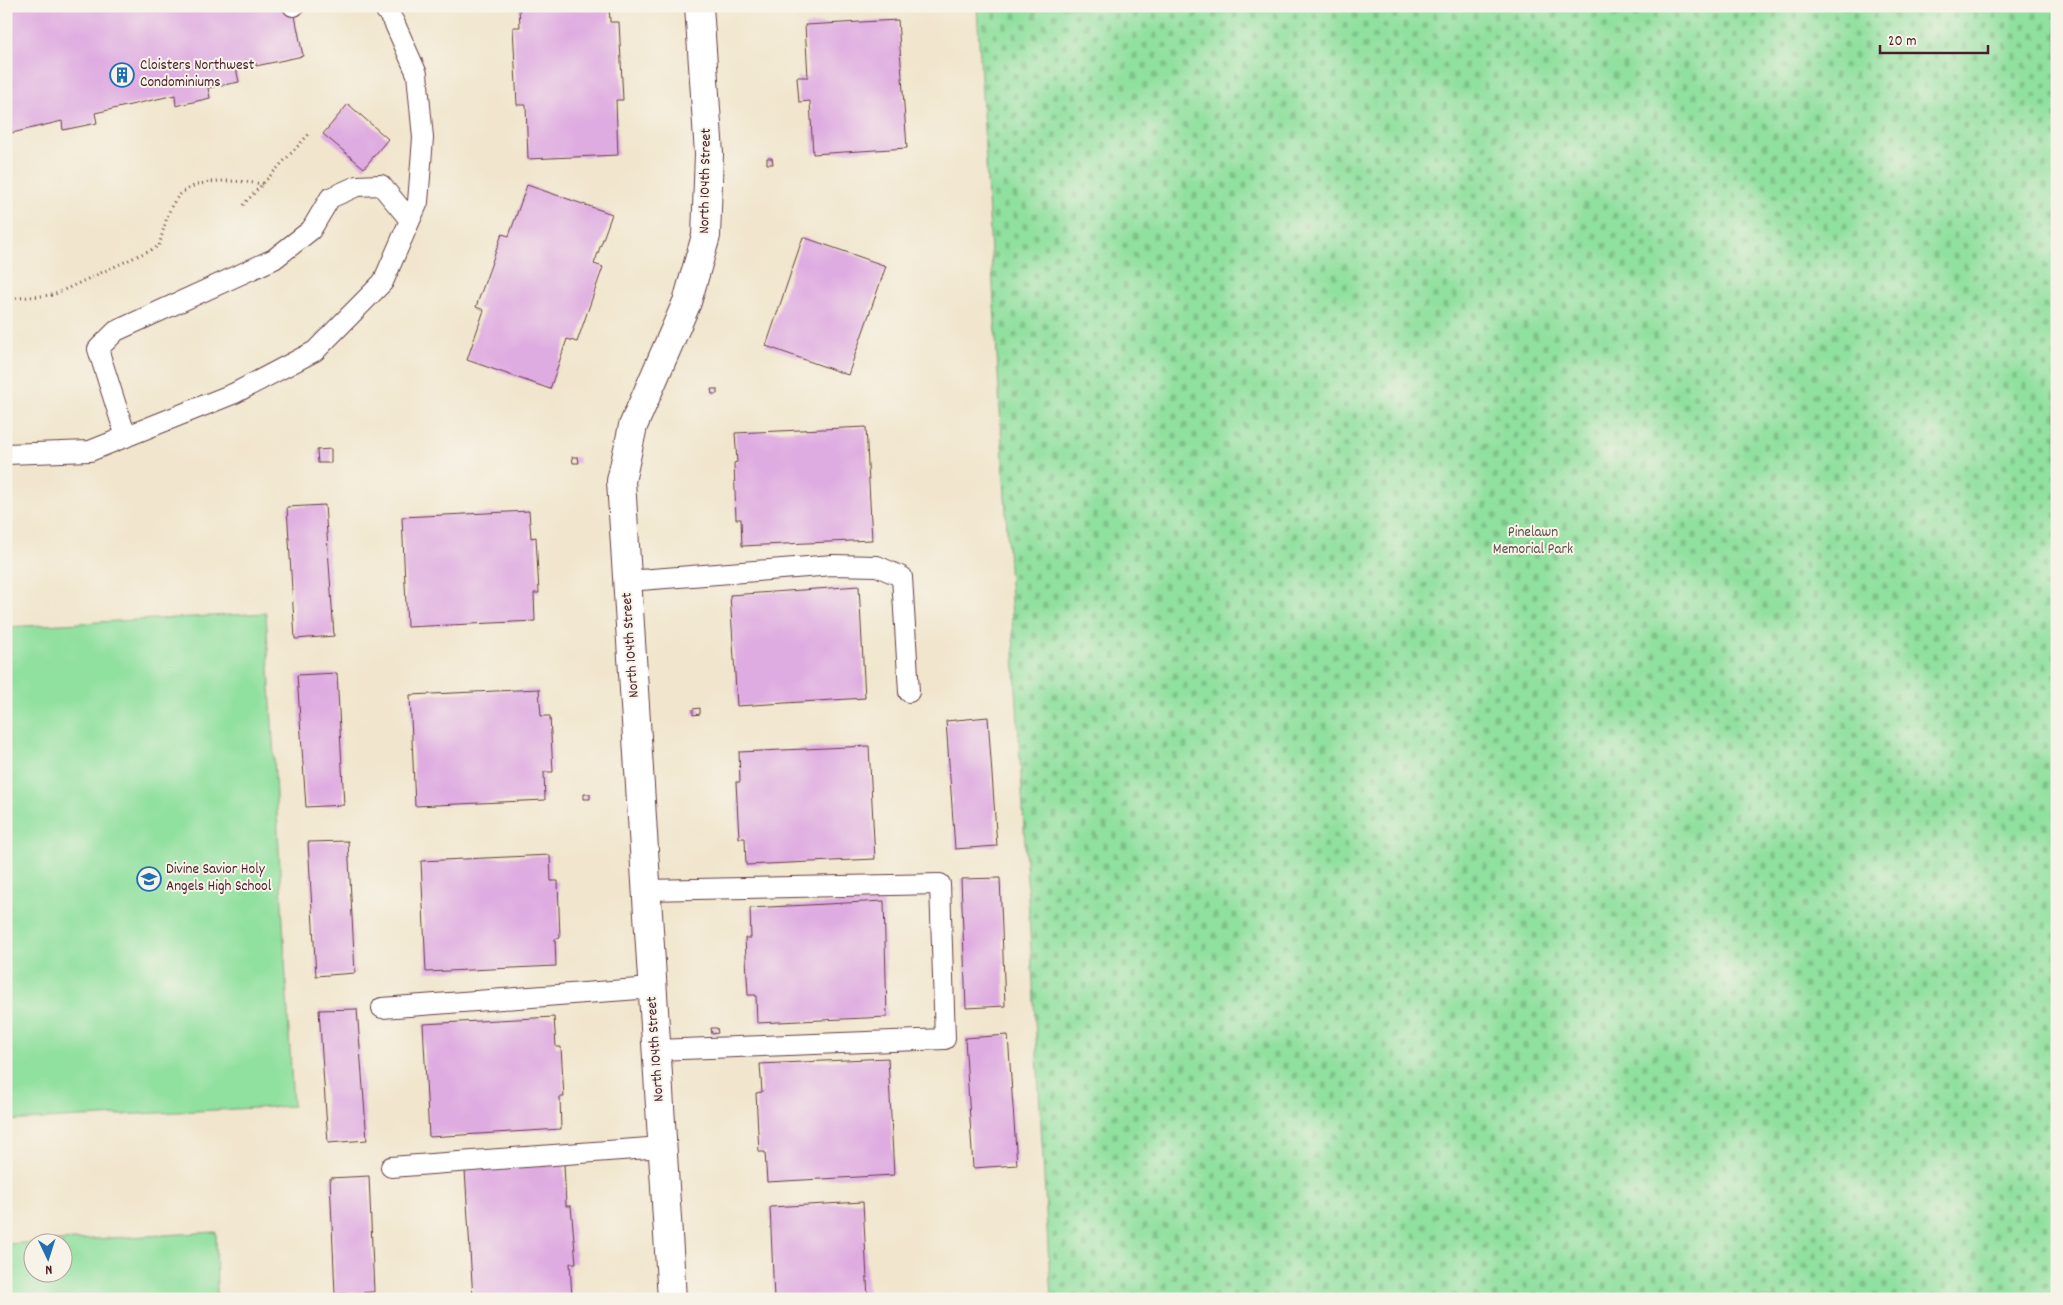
<svg xmlns="http://www.w3.org/2000/svg" width="2063" height="1305" font-family="Dekko,sans-serif">
  <style>
    .green { fill: #90e09f; stroke: #6d8065; fill-rule: evenodd }
    .cemetery { fill: url(#cemetery-stones); stroke: #6d8065 }
    .building { fill: #dface1 }
    .lines { fill: none; stroke-linecap: round; stroke-linejoin: round }
    .service-casing { stroke: #633d43; stroke-width: 22 }
    .minor-casing { stroke: #633d43; stroke-width: 30 }
    .path { stroke: #633d43; stroke-width: 3; stroke-dasharray: 1 4; stroke-linecap: butt }
    .service { stroke: #fff; stroke-width: 20 }
    .minor { stroke: #fff; stroke-width: 28 }
    .labels { text-anchor: middle; dominant-baseline: central; stroke-width: 4; stroke-linejoin: round; paint-order: stroke }
    .poi-label { font-size: 15px; fill: #4a1f2b; stroke: #f7f3e8; text-anchor: start }
    .street-label { font-size: 15px; fill: #4a1f2b; stroke: #f7f3e8 }
    .park-label { font-size: 15px; fill: #5c4f48; stroke: #f7f3e8 }
  </style>
  <defs>
    <pattern id="cemetery-stones" width="16" height="16" patternUnits="userSpaceOnUse" patternTransform="scale(1.25)"><rect width="16" height="16" fill="#90e09f"/><path d="M2 7V4a2 2 0 0 1 4 0v3zM10 15v-3a2 2 0 0 1 4 0v3z" fill="#7ec089"/></pattern>
  </defs>
  <rect width="100%" height="100%" fill="#f7f3e8"/>
  <filter id="ink" filterUnits="userSpaceOnUse"><feTurbulence type="fractalNoise" baseFrequency=".02" numOctaves="2"/><feDisplacementMap in="SourceGraphic" scale="10" xChannelSelector="R" yChannelSelector="G"/><feConvolveMatrix kernelMatrix="1 2 1 2 8 2 1 2 1" color-interpolation-filters="sRGB"/></filter>
  <filter id="wash" filterUnits="userSpaceOnUse"><feTurbulence type="fractalNoise" baseFrequency=".0096" numOctaves="4" result="noise"/><feDisplacementMap in="SourceGraphic" scale="20" xChannelSelector="R" yChannelSelector="G"/><feGaussianBlur stdDeviation="1.12" result="paint"/><feColorMatrix in="noise" values="0 0 0 0 0 0 0 0 0 0 0 0 0 0 0 0 0 1.4 0 .05"/><feComposite in="paint" operator="in"/></filter>
  <g filter="url(#wash)">
    <rect width="100%" height="100%" fill="#f1e6cd"/>
    <path class="green" d="M266,613L293,1106L6,1121V627Z
      M216,1232L217,1299H6V1244ZM32,1242H62V1272H32Z"/>
    <path class="cemetery" d="M977,6H2057V1299H1051Z"/>
    <g id="blocks">
      <path class="building" d="M6,6H293L303,56L256,66V63L236,68L239,82L208,88L210,98L176,106L175,95L95,113L97,123L63,130L62,121L12,133L9,120H6Z
        M519,6H609L610,22H619L623,100H616L618,155L528,159L526,105H517L513,27H520Z
        M898,20L907,148L813,154L810,101L799,102L797,77H808L805,25Z
        M348,104L388,139L364,168L323,134Z
        M767,158H772L773,164H767Z
        M527,185L612,214L594,264L603,267L577,342L567,339L550,389L467,360L484,310L476,307L502,234L509,236Z
        M803,237L886,266L848,375L766,346Z
        M711,389H717V394H712Z
        M866,427L872,540L742,546L741,519H736L734,463L737,462L735,433Z
        M331,449V463H318L317,450Z
        M572,457H578L579,463H573Z
        M325,505L334,636L295,639L287,507Z
        M529,511L531,538L536,537L539,593H534L535,621L407,627L402,517Z
        M859,586L865,698L737,706L730,595Z
        M337,673L344,805L306,807L297,675Z
        M539,689L541,716H550L553,772H544L545,800L415,806L410,695Z
        M700,708V714L693,715V709Z
        M988,717L997,846L955,849L946,721Z
        M869,746L875,859L746,865L745,838H739L736,782H740L739,752Z
        M584,794H590V799H584Z
        M348,841L355,973L316,976L308,842Z
        M550,855L551,881H558L560,938L555,939L556,966L426,972L421,861Z
        M1000,878L1005,1006L966,1008L961,879Z
        M884,901L887,1017L757,1023L756,995H748L745,938H751L750,908Z
        M357,1009L367,1140L328,1143L319,1010Z
        M554,1017L556,1047H561L564,1097H560L561,1129L429,1137L423,1024Z
        M711,1028H717L718,1033L712,1034Z
        M1008,1035L1017,1165L973,1168L965,1038Z
        M888,1058L894,1175L767,1182L765,1152H759L756,1093L762,1092L760,1064Z
        M564,1163L566,1206H571L576,1263H570L572,1299H473L465,1170Z
        M369,1176L374,1292L335,1294L330,1178Z
        M863,1202L868,1299H774L770,1207Z"/>
    </g>
  </g>
  <g filter="url(#ink)">
    <use href="#blocks" fill-opacity="0" stroke="#633d43" stroke-width="1"/>
    <g class="lines">
      <g class="service-casing">
        <path id="service" d="M293,6H294
          M126,437L98,349L116,331L274,259L311,230L330,198L357,186L381,185L410,220
          M6,454L90,451L235,393L315,351L383,282L418,202L423,138L417,74L394,22L383,6
          M627,581L833,565L877,566L902,577L909,692
          M646,890L940,884L945,1039L656,1050
          M382,1008L652,988
          M391,1167L662,1147"/>
      </g>
      <g class="minor-casing">
        <path id="minor" d="M672,1299L621,481L633,426L687,302L706,236L709,154L699,6"/>
      </g>
      <path class="path" d="M243,205L309,134
        M6,299L53,295L159,246C163,232 166,215 174,202C192,174 236,181 264,184"/>
      <use href="#service" class="service"/>
      <use href="#minor" class="minor"/>
    </g>
  </g>
  <defs>
    <g id="building-ring" transform="scale(1.25)"><circle r="9.5" fill="#f7f3e8" stroke="#1f6fb2" stroke-width="1.5"/><path d="M-4-6H4V6H1V3H-1V6H-4ZM-2.5-4.3h1.7v1.8h-1.7ZM.8-4.3h1.7v1.8H.8ZM-2.5-1h1.7V.8h-1.7ZM.8-1h1.7V.8H.8Z" fill="#1f6fb2"/></g>
    <g id="school-ring" transform="scale(1.25)"><circle r="9.5" fill="#f7f3e8" stroke="#1f6fb2" stroke-width="1.5"/><path d="M0-5L7-2L0 1L-7-2ZM-4 1L0 2.5L4 1V4Q0 6-4 4Z" fill="#1f6fb2"/></g>
  </defs>
  <g fill-rule="evenodd">
    <use href="#building-ring" x="122" y="75"/>
    <use href="#school-ring" x="149" y="879"/>
  </g>
  <g class="labels">
    <g class="poi-label">
      <text x="140" y="66">Cloisters Northwest<tspan x="140" dy="17">Condominiums</tspan></text>
      <text x="166" y="870">Divine Savior Holy<tspan x="166" dy="17">Angels High School</tspan></text>
    </g>
    <g class="street-label">
      <text transform="translate(706 181) rotate(-89)">North 104th Street</text>
      <text transform="translate(631 645) rotate(-94)">North 104th Street</text>
      <text transform="translate(656 1049) rotate(-94)">North 104th Street</text>
    </g>
    <g class="park-label">
      <text x="1533" y="533">Pinelawn<tspan x="1533" dy="17">Memorial Park</tspan></text>
    </g>
  </g>
  <rect width="2063" height="1305" fill="none" stroke="#f7f3e8" stroke-width="25"/>
  <g transform="translate(48 1258) rotate(176)"><circle r="24" fill="#f7f3e8" stroke="#b29e9c"/>
  <path d="M0-4L9 19L0 12L-9 19Z" fill="#1f6fb2"/>
  <text y="-8" font-size="14" font-weight="bold" text-anchor="middle" fill="#4a1f2b">N</text>
  </g>
  <path d="M1880 45v8h108v-8" fill="none" stroke="#4a1f2b" stroke-width="2.5"/>
  <text x="1888" y="45" font-size="15" fill="#4a1f2b" stroke="#f7f3e8" stroke-width="4" paint-order="stroke">20 m</text>
</svg>
